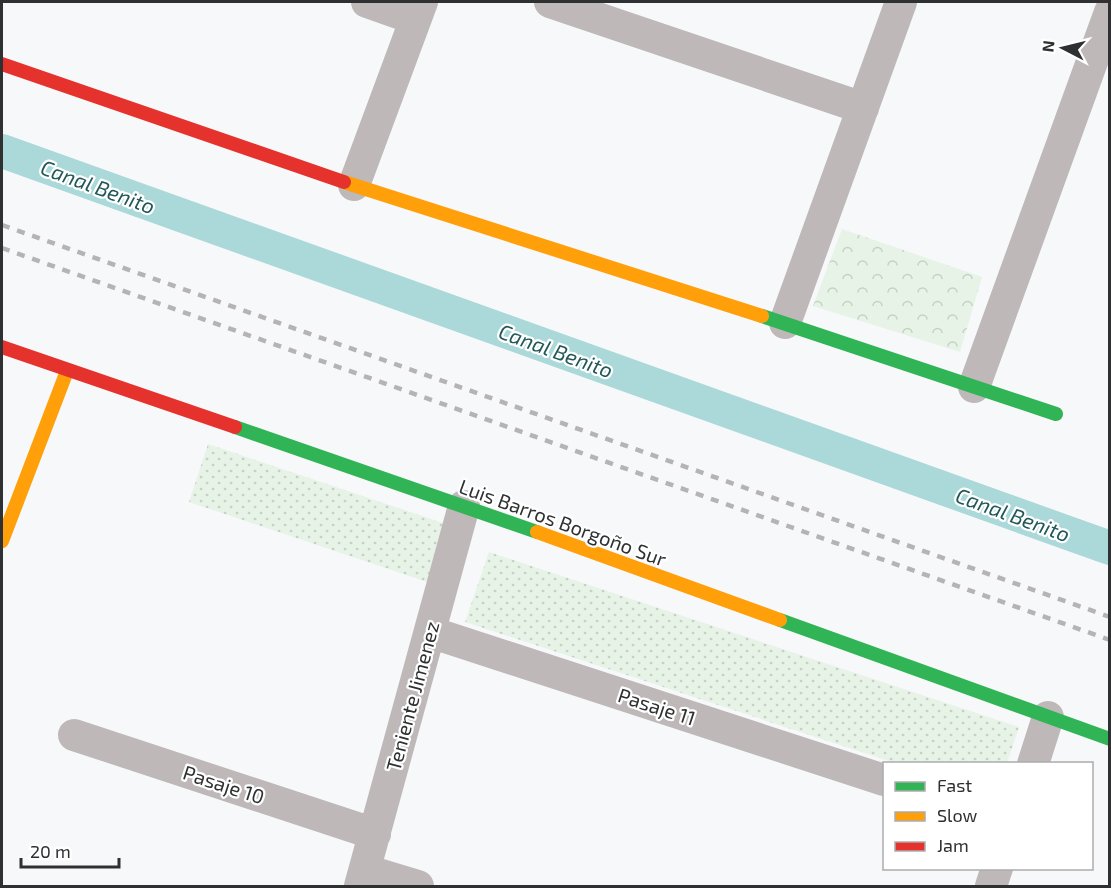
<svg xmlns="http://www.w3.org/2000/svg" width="1111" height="888" font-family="'Exo 2',sans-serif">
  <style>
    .grass { fill: url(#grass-dots) }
    .park { fill: url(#park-crowns) }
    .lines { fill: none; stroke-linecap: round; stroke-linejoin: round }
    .canal { stroke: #abd8d8; stroke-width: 34 }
    .street { stroke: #beb8b9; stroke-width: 32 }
    .fast { stroke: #30b455; stroke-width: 14 }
    .slow { stroke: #ff9f0a; stroke-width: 14 }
    .jam { stroke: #e5322d; stroke-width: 14 }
    .rail { stroke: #b6b3b4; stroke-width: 4.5; stroke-dasharray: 8 8; stroke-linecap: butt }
    .labels { text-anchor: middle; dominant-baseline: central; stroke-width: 4.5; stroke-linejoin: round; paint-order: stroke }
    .street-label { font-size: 20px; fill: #2f3031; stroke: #fff }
    .water-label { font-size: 21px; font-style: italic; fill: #225858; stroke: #fff }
  </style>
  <defs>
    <pattern id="grass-dots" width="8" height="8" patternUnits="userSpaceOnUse" patternTransform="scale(1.5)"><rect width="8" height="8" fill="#e7f3e6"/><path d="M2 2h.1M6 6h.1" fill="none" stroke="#c6d1c6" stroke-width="1.8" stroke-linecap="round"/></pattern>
    <pattern id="park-crowns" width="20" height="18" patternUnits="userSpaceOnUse" patternTransform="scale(1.5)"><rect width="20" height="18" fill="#e7f3e6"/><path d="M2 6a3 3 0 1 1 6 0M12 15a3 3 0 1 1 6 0" fill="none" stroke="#c6d1c6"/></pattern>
  </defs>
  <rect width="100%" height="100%" fill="#f7f8fa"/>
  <path class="grass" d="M208,444L446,524L427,582L189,502Z
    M489,552L1019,727L1007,763H895L465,622Z"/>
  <path class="park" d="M842,229L982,277L960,352L813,306Z"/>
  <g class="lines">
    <path class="canal" d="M2,151L1110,548"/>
    <path class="street" d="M367,2L415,19
      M550,2L863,108
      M354,185L422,2
      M785,323L901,2
      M974,387L1110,12
      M430,632L884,780
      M74,735L375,834
      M1033,764L1048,717
      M365,870L418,886
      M360,886L464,506
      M991,886L997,868"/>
    <path class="fast" d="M762,316L1056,414
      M235,427L537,532
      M780,620L1110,739"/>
    <path class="slow" d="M344,182L762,316
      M537,532L780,620
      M2,541L67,371"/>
    <path class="jam" d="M2,64L344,182
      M2,347L235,427"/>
    <path class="rail" d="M2,225L1110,617
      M2,248L1110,640"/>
  </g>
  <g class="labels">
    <g class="street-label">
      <text transform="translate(563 522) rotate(20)">Luis Barros Borgoño Sur</text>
      <text transform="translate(412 696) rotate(-75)">Teniente Jimenez</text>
      <text transform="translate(657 706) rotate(18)">Pasaje 11</text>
      <text transform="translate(224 784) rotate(18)">Pasaje 10</text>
    </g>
    <g class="water-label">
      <text transform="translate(98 186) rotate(20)">Canal Benito</text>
      <text transform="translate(556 350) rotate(20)">Canal Benito</text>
      <text transform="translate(1013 514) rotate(20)">Canal Benito</text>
    </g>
  </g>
  <rect width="1111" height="888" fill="none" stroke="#2f3031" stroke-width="6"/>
  <rect x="883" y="762" width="210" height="108" fill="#ffffff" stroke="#acacad" stroke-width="1.5"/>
  <rect x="895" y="782" width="30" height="9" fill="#30b455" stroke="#acacad" stroke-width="1.5"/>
  <text x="937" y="792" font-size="18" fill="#2f3031">Fast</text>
  <rect x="895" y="812" width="30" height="9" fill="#ff9f0a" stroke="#acacad" stroke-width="1.5"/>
  <text x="937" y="822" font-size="18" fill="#2f3031">Slow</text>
  <rect x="895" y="842" width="30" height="9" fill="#e5322d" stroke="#acacad" stroke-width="1.5"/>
  <text x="937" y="852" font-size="18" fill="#2f3031">Jam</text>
  <g transform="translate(1063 48) rotate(277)" stroke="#ffffff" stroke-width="4.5" paint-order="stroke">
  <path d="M0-4.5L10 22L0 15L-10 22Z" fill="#2f3031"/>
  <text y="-9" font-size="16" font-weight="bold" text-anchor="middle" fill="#2f3031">N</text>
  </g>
  <path d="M21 858v9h98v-9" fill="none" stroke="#2f3031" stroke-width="3"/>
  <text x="30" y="858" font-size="18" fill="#2f3031" stroke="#ffffff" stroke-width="4.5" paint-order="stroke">20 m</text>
</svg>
